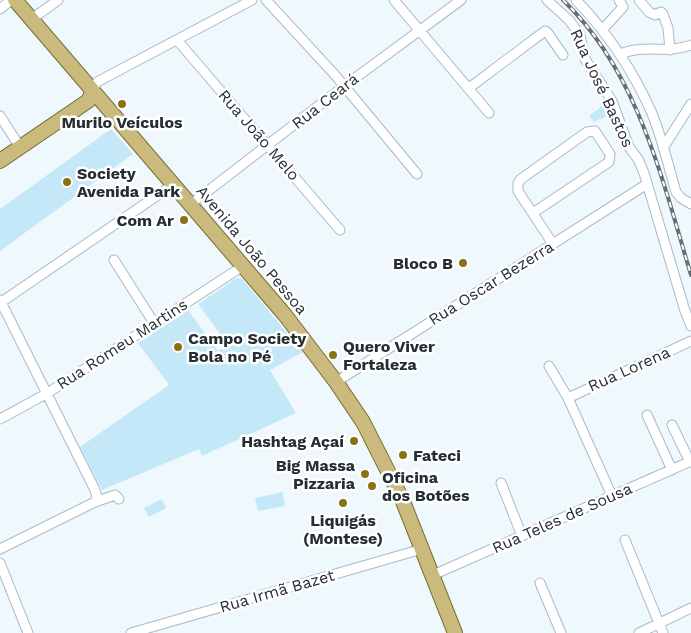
<svg xmlns="http://www.w3.org/2000/svg" width="691" height="633" font-family="'Work Sans',sans-serif">
  <style>
    .green { fill: #c5e8f9 }
    .lines { fill: none; stroke-linecap: round; stroke-linejoin: round }
    .minor-casing { stroke: #a6bbc6; stroke-width: 11 }
    .primary-casing { stroke: #796b2b; stroke-width: 16 }
    .minor { stroke: #fff; stroke-width: 9 }
    .primary { stroke: #caba7d; stroke-width: 14 }
    .rail-casing { stroke: #656e72; stroke-width: 4 }
    .rail { stroke: #fff; stroke-width: 2; stroke-dasharray: 5.5; stroke-linecap: butt }
    .poi-dot { fill: #897214; stroke: #fff; stroke-width: 2 }
    .labels { text-anchor: middle; dominant-baseline: central; stroke-width: 5; stroke-linejoin: round; paint-order: stroke }
    .street-label { font-size: 16px; fill: #252e32; stroke: #fff }
    .poi-label { font-size: 16px; font-weight: bold; fill: #252e32; stroke: #fff; text-anchor: start }
  </style>
  <rect width="100%" height="100%" fill="#eff8fc"/>
  <path class="green" d="M605,104L609,115L594,122L589,116Z
    M111,129L133,154L0,251V209Z
    M237,278L242,279L303,352L270,370L296,413L202,456L199,449L102,490L80,447L169,385L138,343L188,310L218,351L228,345L198,304Z
    M283,492L285,506L258,511L255,498Z
    M162,499L166,508L149,517L144,508Z"/>
  <g class="lines">
    <g class="minor-casing">
      <path id="minor" d="M266,0L335,75L417,174
        M394,0L489,113
        M547,0L569,20L580,35L585,59L612,101L629,147L638,159L644,173L685,311L691,326
        M576,0C608,33 632,69 651,111C662,137 668,165 676,192L681,198L691,204
        M639,0L649,12L655,15L661,12L663,14L668,28L670,50
        M0,9L11,0
        M32,19L58,0
        M603,29L623,7L619,0
        M177,40L340,230
        M621,54C643,44 668,54 691,45
        M469,88L545,31L547,32L563,55
        M93,91L97,82L252,0
        M0,116L20,147
        M663,148L691,104
        M191,204L343,87L461,0
        M533,213L609,162L610,154L595,131L587,132L521,179L518,183V191L553,244
        M114,260L154,323
        M0,300L95,490L97,497L95,502L0,549
        M0,303L174,184
        M549,366L568,398L612,496
        M336,382L647,184
        M568,398L691,341
        M647,415L672,470
        M0,419L46,394L243,266
        M672,425L690,462
        M501,483L522,536
        M95,502L115,495L119,499
        M625,540L663,633
        M0,563L28,633
        M433,575L691,461
        M540,583L561,633
        M131,633L422,549
        M639,633L691,608"/>
    </g>
    <g class="primary-casing">
      <path id="primary" d="M15,0L285,315L336,382L363,422L402,499L455,633
        M0,161L88,101L93,91"/>
    </g>
    <use href="#minor" class="minor"/>
    <use href="#primary" class="primary"/>
    <g class="rail-casing">
      <path id="rail" d="M563,0C638,72 662,179 691,275"/>
    </g>
    <use href="#rail" class="rail"/>
  </g>
  <g class="poi-dot">
    <circle cx="122" cy="104" r="5"/>
    <circle cx="67" cy="182" r="5"/>
    <circle cx="184" cy="220" r="5"/>
    <circle cx="463" cy="263" r="5"/>
    <circle cx="178" cy="347" r="5"/>
    <circle cx="333" cy="355" r="5"/>
    <circle cx="354" cy="441" r="5"/>
    <circle cx="403" cy="455" r="5"/>
    <circle cx="365" cy="474" r="5"/>
    <circle cx="372" cy="486" r="5"/>
    <circle cx="343" cy="503" r="5"/>
  </g>
  <g class="labels">
    <g class="street-label">
      <text transform="translate(602 88) rotate(65)">Rua José Bastos</text>
      <text transform="translate(325 101) rotate(-38)">Rua Ceará</text>
      <text transform="translate(259 135) rotate(49)">Rua João Melo</text>
      <text transform="translate(252 250) rotate(50)">Avenida João Pessoa</text>
      <text transform="translate(491 283) rotate(-32)">Rua Oscar Bezerra</text>
      <text transform="translate(122 344) rotate(-33)">Rua Romeu Martins</text>
      <text transform="translate(629 369) rotate(-24)">Rua Lorena</text>
      <text transform="translate(562 518) rotate(-24)">Rua Teles de Sousa</text>
      <text transform="translate(277 591) rotate(-16)">Rua Irmã Bazet</text>
    </g>
    <g class="poi-label">
      <text x="122" y="122" text-anchor="middle">Murilo Veículos</text>
      <text x="77" y="173">Society<tspan x="77" dy="18">Avenida Park</tspan></text>
      <text x="174" y="220" text-anchor="end">Com Ar</text>
      <text x="453" y="263" text-anchor="end">Bloco B</text>
      <text x="188" y="338">Campo Society<tspan x="188" dy="18">Bola no Pé</tspan></text>
      <text x="343" y="346">Quero Viver<tspan x="343" dy="18">Fortaleza</tspan></text>
      <text x="344" y="441" text-anchor="end">Hashtag Açaí</text>
      <text x="413" y="455">Fateci</text>
      <text x="355" y="465" text-anchor="end">Big Massa<tspan x="355" dy="18">Pizzaria</tspan></text>
      <text x="382" y="477">Oficina<tspan x="382" dy="18">dos Botões</tspan></text>
      <text x="343" y="520" text-anchor="middle">Liquigás<tspan x="343" dy="18">(Montese)</tspan></text>
    </g>
  </g>
</svg>
